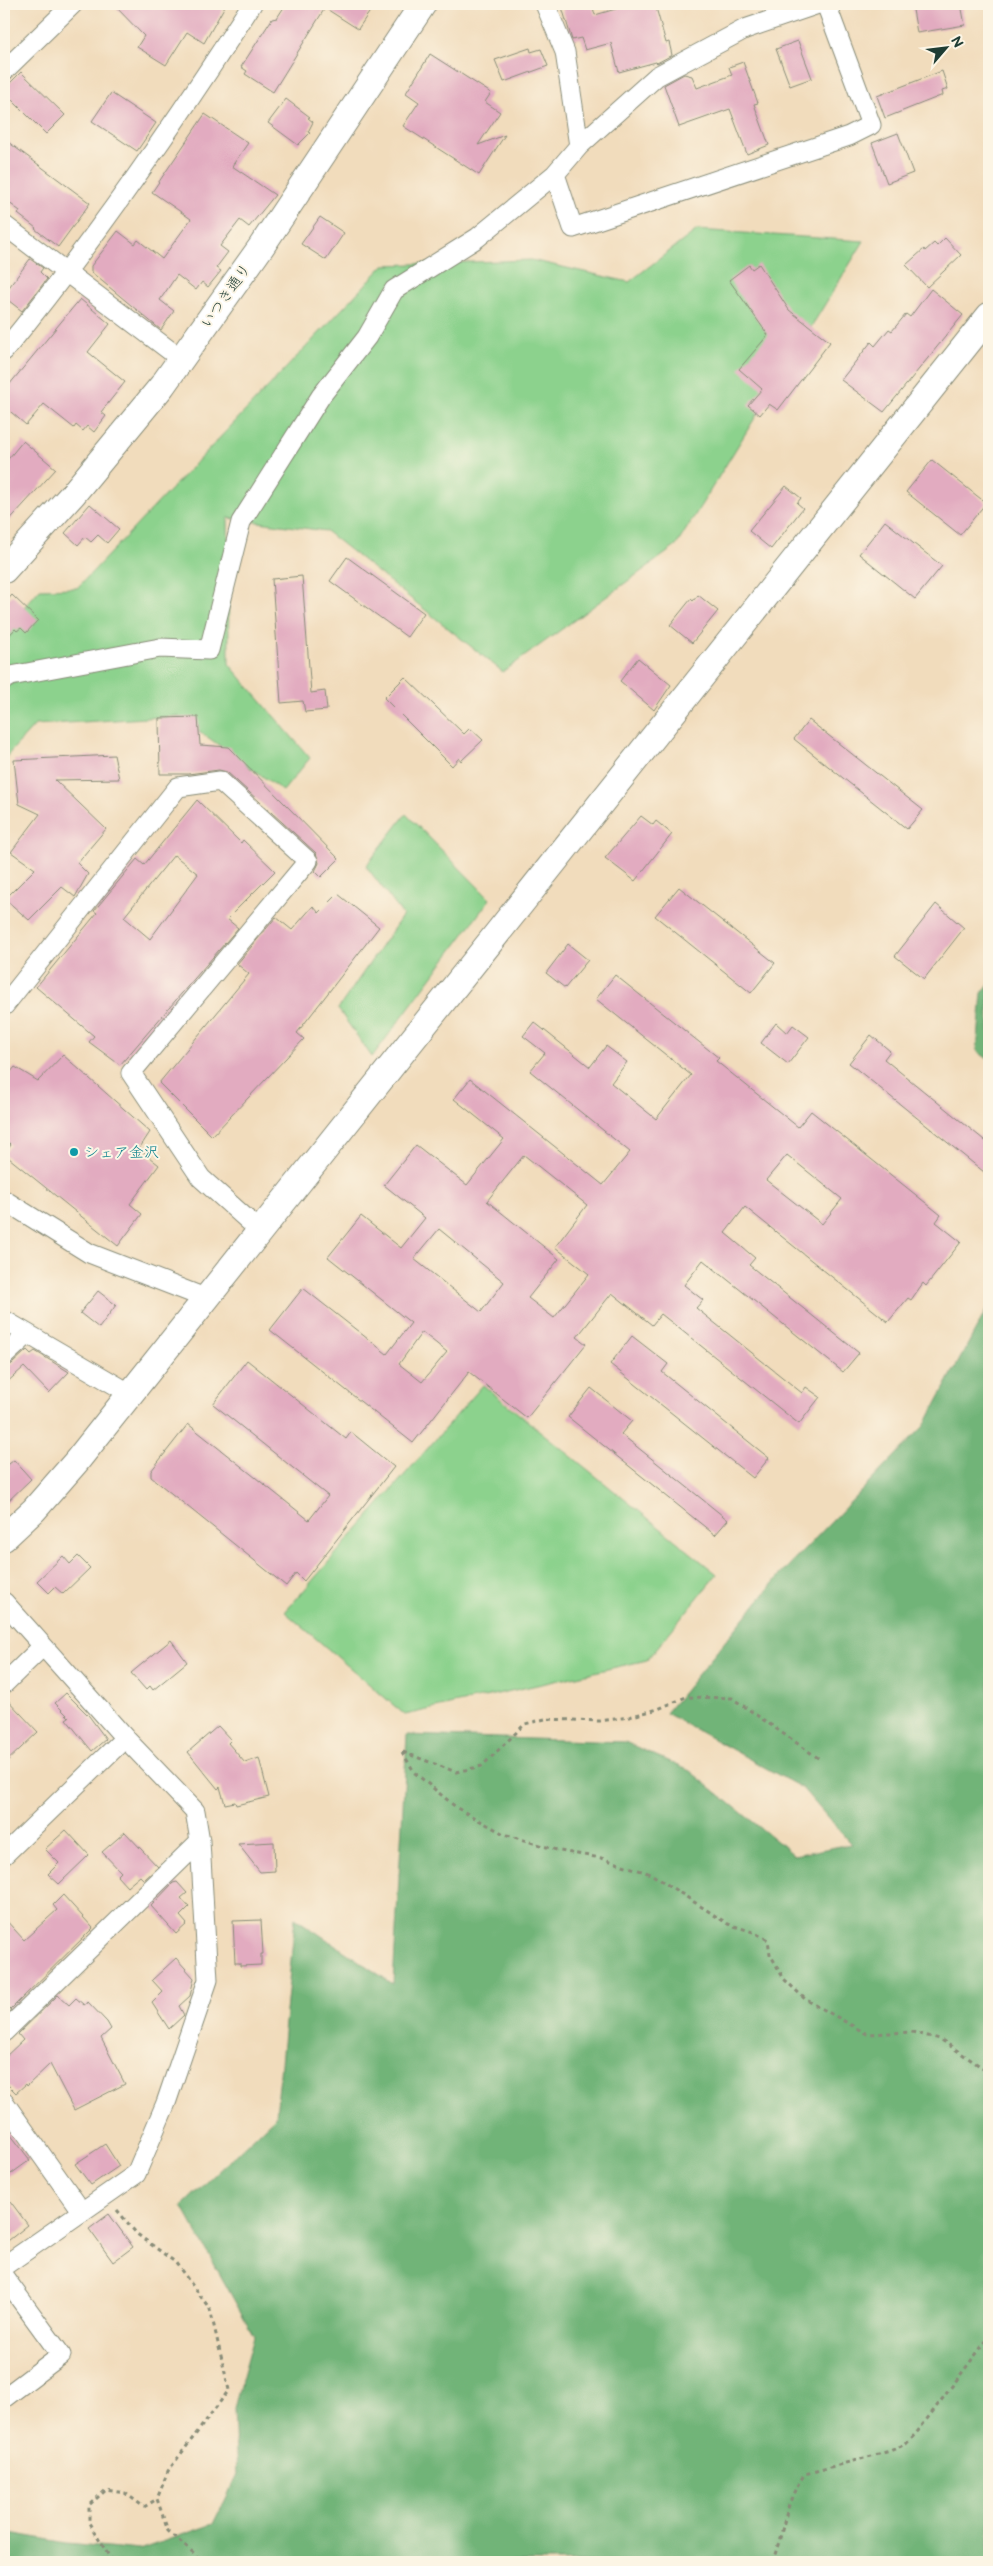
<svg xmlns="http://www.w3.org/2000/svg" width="993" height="2566" font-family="'Balsamiq Sans','Klee One',sans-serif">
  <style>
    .green { fill: #8cd28d; stroke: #568860 }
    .forest { fill: #71b478; stroke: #487856 }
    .building { fill: #e2abc0; fill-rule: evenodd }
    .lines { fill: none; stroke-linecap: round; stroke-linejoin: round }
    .street-casing { stroke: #888c78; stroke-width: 21 }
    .secondary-casing { stroke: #888c78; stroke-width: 28 }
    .path { stroke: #888c78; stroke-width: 3; stroke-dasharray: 4 4; stroke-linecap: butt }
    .street { stroke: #fff; stroke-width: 19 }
    .secondary { stroke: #fff; stroke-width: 26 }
    .culture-dot { fill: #0f9aa8; stroke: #fcf5e5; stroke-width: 2 }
    .labels { text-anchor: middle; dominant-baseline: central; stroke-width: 4; stroke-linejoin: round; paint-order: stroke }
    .street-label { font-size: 15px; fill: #1f3d34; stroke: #fcf5e5 }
    .culture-label { font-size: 15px; fill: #0d838f; stroke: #fcf5e5; text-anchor: start }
  </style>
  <rect width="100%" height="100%" fill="#fcf5e5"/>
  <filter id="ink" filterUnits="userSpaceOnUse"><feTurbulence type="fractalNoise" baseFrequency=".02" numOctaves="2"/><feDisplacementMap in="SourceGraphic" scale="10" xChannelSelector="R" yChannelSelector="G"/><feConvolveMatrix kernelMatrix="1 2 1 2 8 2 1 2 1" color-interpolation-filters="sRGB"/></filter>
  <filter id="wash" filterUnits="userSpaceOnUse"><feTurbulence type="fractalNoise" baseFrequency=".0096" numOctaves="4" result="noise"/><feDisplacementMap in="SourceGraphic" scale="20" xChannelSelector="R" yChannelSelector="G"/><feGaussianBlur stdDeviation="1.12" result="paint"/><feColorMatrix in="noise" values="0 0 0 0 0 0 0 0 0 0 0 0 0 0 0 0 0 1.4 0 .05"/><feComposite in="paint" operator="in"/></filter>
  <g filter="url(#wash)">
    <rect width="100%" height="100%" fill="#f1dcbc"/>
    <path class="green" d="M697,230L864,241L676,546L503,672L326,531L228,518L229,664L310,758L283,791L178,716L35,725L4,759V630L40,589L77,588L384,265L531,260L629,282Z
      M406,814L490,899L372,1057L338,1009L403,915L366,866Z
      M483,1385L717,1574L647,1660L405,1715L285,1612Z"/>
    <path class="forest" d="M989,984V1060L977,1051L982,993Z
      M989,1305V2562H4V2532L67,2543L139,2550L213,2524L237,2475L234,2408L254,2336L182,2206L276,2116L295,1918L393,1984L407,1735L625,1742L690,1771L794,1855L851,1844L802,1788L666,1713L779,1576L924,1426Z"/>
    <g id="blocks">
      <path class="building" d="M113,4H226L204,43L187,32L166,65L137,47L144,36Z
        M286,4H375L358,29L325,8L273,92L245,74L247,71L241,67L272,19L277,18Z
        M561,4H592L595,15L633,4H655L666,43L669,42L672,55L657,63L656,62L619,72L611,43L585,50L581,38L572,40Z
        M912,4H961L965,25L917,33Z
        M798,41L812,78L790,86L776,49Z
        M530,48L531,52L541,49L548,66L504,82L495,60Z
        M430,54L491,93L485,102L500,112L478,145L505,135L479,175L403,126L419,102L406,93Z
        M743,62L758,103L754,104L769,145L747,154L730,109L679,127L664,85L684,74L692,76L697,88L732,75L729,67Z
        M942,71L948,89L942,91L943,95L885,118L877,96Z
        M21,72L65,115L46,134L4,92V89Z
        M111,93L156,123L137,151L92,121Z
        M286,99L310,117L308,118L313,122L308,132L310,133L298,145L268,123Z
        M205,114L248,143L232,166L275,195L249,227L240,220L220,246L228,252L216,268L221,271L208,287L202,282L196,290L177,275L160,300L174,311L161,330L91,272V266L118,231L135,244L138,240L162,259L191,219L152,192Z
        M898,133L913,173L887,183L872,143Z
        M4,139L90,203L58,247L35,229L36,228L18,214L20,211L4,199Z
        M320,217L344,233L326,260L301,244Z
        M945,238L961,255L927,287L906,265L924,249L925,251L934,243L937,246Z
        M30,259L43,268L40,272L47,279L22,311L4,297V294Z
        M759,264L789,310L830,342L778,410L769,404L760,415L748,405L762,389L739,369L768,335L729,280L749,265L752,269Z
        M931,289L963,315L884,412L841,380L871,342L875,346L889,329L892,331L906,314L910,317Z
        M80,299L110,324L88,352L125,382L101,412L106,416L94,432L87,426L83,431L76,425L74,428L44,404L26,425L4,406V391Z
        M23,441L56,469L4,526V464Z
        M932,460L986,503L960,535L906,492Z
        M786,486L801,498L797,503L803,508L771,549L749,531Z
        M90,504L119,529L107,543L98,535L91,542L85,537L78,545L65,533Z
        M885,521L942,566L915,599L859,554Z
        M347,557L424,613L407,637L330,581Z
        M302,576L311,693L325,691L327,710L305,712L303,701L281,703L272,579Z
        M12,595L38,620L26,633L21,628L17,631L15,629L4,641V604Z
        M698,595L718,611L692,643L670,625L691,599L693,601Z
        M638,658L671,685L654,710L620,681Z
        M405,677L464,734L470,728L483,740L461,761L459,758L452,766L384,698Z
        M198,717L200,745L229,747L339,859L321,877L315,871L319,863L316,853L227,772L219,770L188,774H160L159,718Z
        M809,720L923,810L907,829L794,739Z
        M114,755L119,779L55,780L106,829L77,863L88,874L75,897L62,887L29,920L5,899L35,869L11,852L40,814L19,804L14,760Z
        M197,800L241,843L243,840L275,871L227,919L238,928L120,1065L89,1042L94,1036L36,987L97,913L94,911L137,859L144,865ZM174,855L198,874L150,939L124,917Z
        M641,816L653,825L656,821L672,834L635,881L605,858Z
        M679,887L775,963L751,993L655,916Z
        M338,894L379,927L297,1033L304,1039L212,1136L159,1083L249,974L237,964L276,917L292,930L313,906L319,913Z
        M936,904L964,928L924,979L895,956Z
        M568,944L588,960L565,988L546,973Z
        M615,975L719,1058L716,1061L798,1127L811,1111L941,1215L936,1222L961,1242L926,1286L923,1283L911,1300L908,1298L888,1322L745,1207L725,1233L755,1258L749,1265L859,1353L843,1372L703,1260L684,1285L703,1300L696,1308L802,1393L806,1387L820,1397L799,1424L661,1314L652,1325L612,1293L577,1337L586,1344L527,1418L469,1372L413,1443L270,1330L303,1288L387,1354L411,1323L328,1257L361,1216L401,1248L425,1218L384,1185L416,1145L467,1185L504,1139L454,1099L470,1079L603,1185L630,1152L530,1071L545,1053L523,1036L534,1022L590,1067L606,1046L627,1062L611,1083L656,1119L691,1075L596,999ZM524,1155L587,1205L555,1247L589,1274L554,1318L528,1298L559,1259L487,1201ZM787,1155L842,1199L822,1224L766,1180ZM439,1229L504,1282L481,1312L414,1259ZM422,1332L447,1352L422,1382L399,1364Z
        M776,1023L787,1033L793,1025L809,1037L788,1064L761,1043Z
        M871,1035L890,1051L884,1059L989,1144V1176L849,1063Z
        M63,1055L150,1132L139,1149L159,1165L130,1204L142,1214L118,1246L4,1154L11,1145L4,1138V1080L15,1067L38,1081Z
        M98,1291L116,1305L99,1328L80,1313Z
        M632,1336L668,1364L662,1372L769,1458L753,1478L610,1364Z
        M27,1350L31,1354L35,1351L69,1372L49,1393L24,1367L4,1385V1367L12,1364Z
        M247,1360L346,1439L351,1432L394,1467L304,1581L296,1573L286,1586L151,1477V1471L188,1424L309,1520L328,1496L213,1404Z
        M591,1388L632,1421L621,1434L728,1520L715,1535L568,1417Z
        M14,1460L31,1479L4,1505V1468Z
        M63,1556L70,1564L78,1556L90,1568L63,1594L55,1587L49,1593L37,1581Z
        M171,1640L187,1662L153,1690L150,1686L146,1690L131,1673Z
        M66,1693L89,1716L106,1739L92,1751L66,1719L69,1717L55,1703Z
        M4,1696L38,1732L4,1764Z
        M218,1726L231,1740L228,1743L245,1763L259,1758L269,1797L236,1805L235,1802L225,1804L220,1787L218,1789L188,1752Z
        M66,1830L89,1855L59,1884L48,1874L59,1863L45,1849Z
        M125,1832L158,1867L144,1880L140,1876L127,1887L117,1876L121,1872L102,1852Z
        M274,1842L275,1871L260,1872L238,1844Z
        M177,1882L187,1893L181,1898L189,1907L180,1916L187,1924L176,1934L151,1906L173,1883Z
        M63,1895L93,1928L10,2010L4,2003V1918L24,1940L57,1910L53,1905Z
        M261,1920L263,1954H261V1965L240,1966V1963H235L233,1921Z
        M176,1958L194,1978L190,1996L179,2006L184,2015L169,2029L152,2003L163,1992L152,1980Z
        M58,1995L69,2005L76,1998L84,2005L88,2002L107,2022L111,2029L101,2038L125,2084L74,2110L50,2064L27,2086L26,2084L16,2093L4,2081V2058L23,2040L18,2034Z
        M4,2126L30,2160L4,2179Z
        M105,2144L119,2166L91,2185L75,2164Z
        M4,2193L28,2225L4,2244Z
        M109,2214L133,2247L113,2262L89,2229Z"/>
    </g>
  </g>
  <g filter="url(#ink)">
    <use href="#blocks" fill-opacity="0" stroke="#888c78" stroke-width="1"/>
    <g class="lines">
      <g class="street-casing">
        <path id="street" d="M545,4L565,52L579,146
          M4,71L73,4
          M555,174L573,228L849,136L871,125L826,4
          M4,225L181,359
          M4,351C94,241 175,124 252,4
          M4,680L11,676L160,648L209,650L241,522L321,396L367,337L394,290L477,238L555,174L579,146L657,76L745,29L818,4
          M4,1006L178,787L220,781L308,861L131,1073L201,1178L259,1230
          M4,1200L89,1253L205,1298
          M4,1320L129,1393
          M4,1356L27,1335
          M4,1602L125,1738L195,1811L200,1841L208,1980L166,2103L136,2174L4,2266
          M4,1684L43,1646
          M4,1855L125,1738
          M4,2032L200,1841
          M4,2102L82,2212
          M4,2277L61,2355L4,2398"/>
      </g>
      <g class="secondary-casing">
        <path id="secondary" d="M4,570L73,494L162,386L261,247L423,4
          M4,1538L34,1510L76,1462L989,316"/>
      </g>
      <path class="path" d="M402,1752L415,1773L457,1808L504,1834L560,1851L601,1858L651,1874L728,1924L753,1932L768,1940L770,1954L784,1979L805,1999L867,2034L912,2032L940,2039L989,2072
        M403,1752L456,1772L482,1766L525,1724L545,1719L600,1721L629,1717L658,1709L686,1697L732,1698L821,1760
        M117,2210L137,2234L175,2262L210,2309L229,2390L168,2471L157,2499L168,2531L197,2557L198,2562
        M110,2562L109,2556L89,2523V2505L106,2490L125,2493L144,2507L157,2499
        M772,2562C784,2534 785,2499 805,2474L890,2451L906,2444L918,2431L989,2337"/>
      <use href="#street" class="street"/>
      <use href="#secondary" class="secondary"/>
    </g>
  </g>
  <circle class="culture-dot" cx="74" cy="1152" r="5"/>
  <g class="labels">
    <g class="street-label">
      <text transform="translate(226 296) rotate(-55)">いつき通り</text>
    </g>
    <g class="culture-label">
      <text x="84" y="1152">シェア金沢</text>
    </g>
  </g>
  <rect width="993" height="2566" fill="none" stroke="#fcf5e5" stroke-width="20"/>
  <g transform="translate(946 48) rotate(62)" stroke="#fcf5e5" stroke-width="4" paint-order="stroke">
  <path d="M0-4L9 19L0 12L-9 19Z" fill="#1f3d34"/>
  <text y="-8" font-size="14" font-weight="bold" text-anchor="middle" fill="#1f3d34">N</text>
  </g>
</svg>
